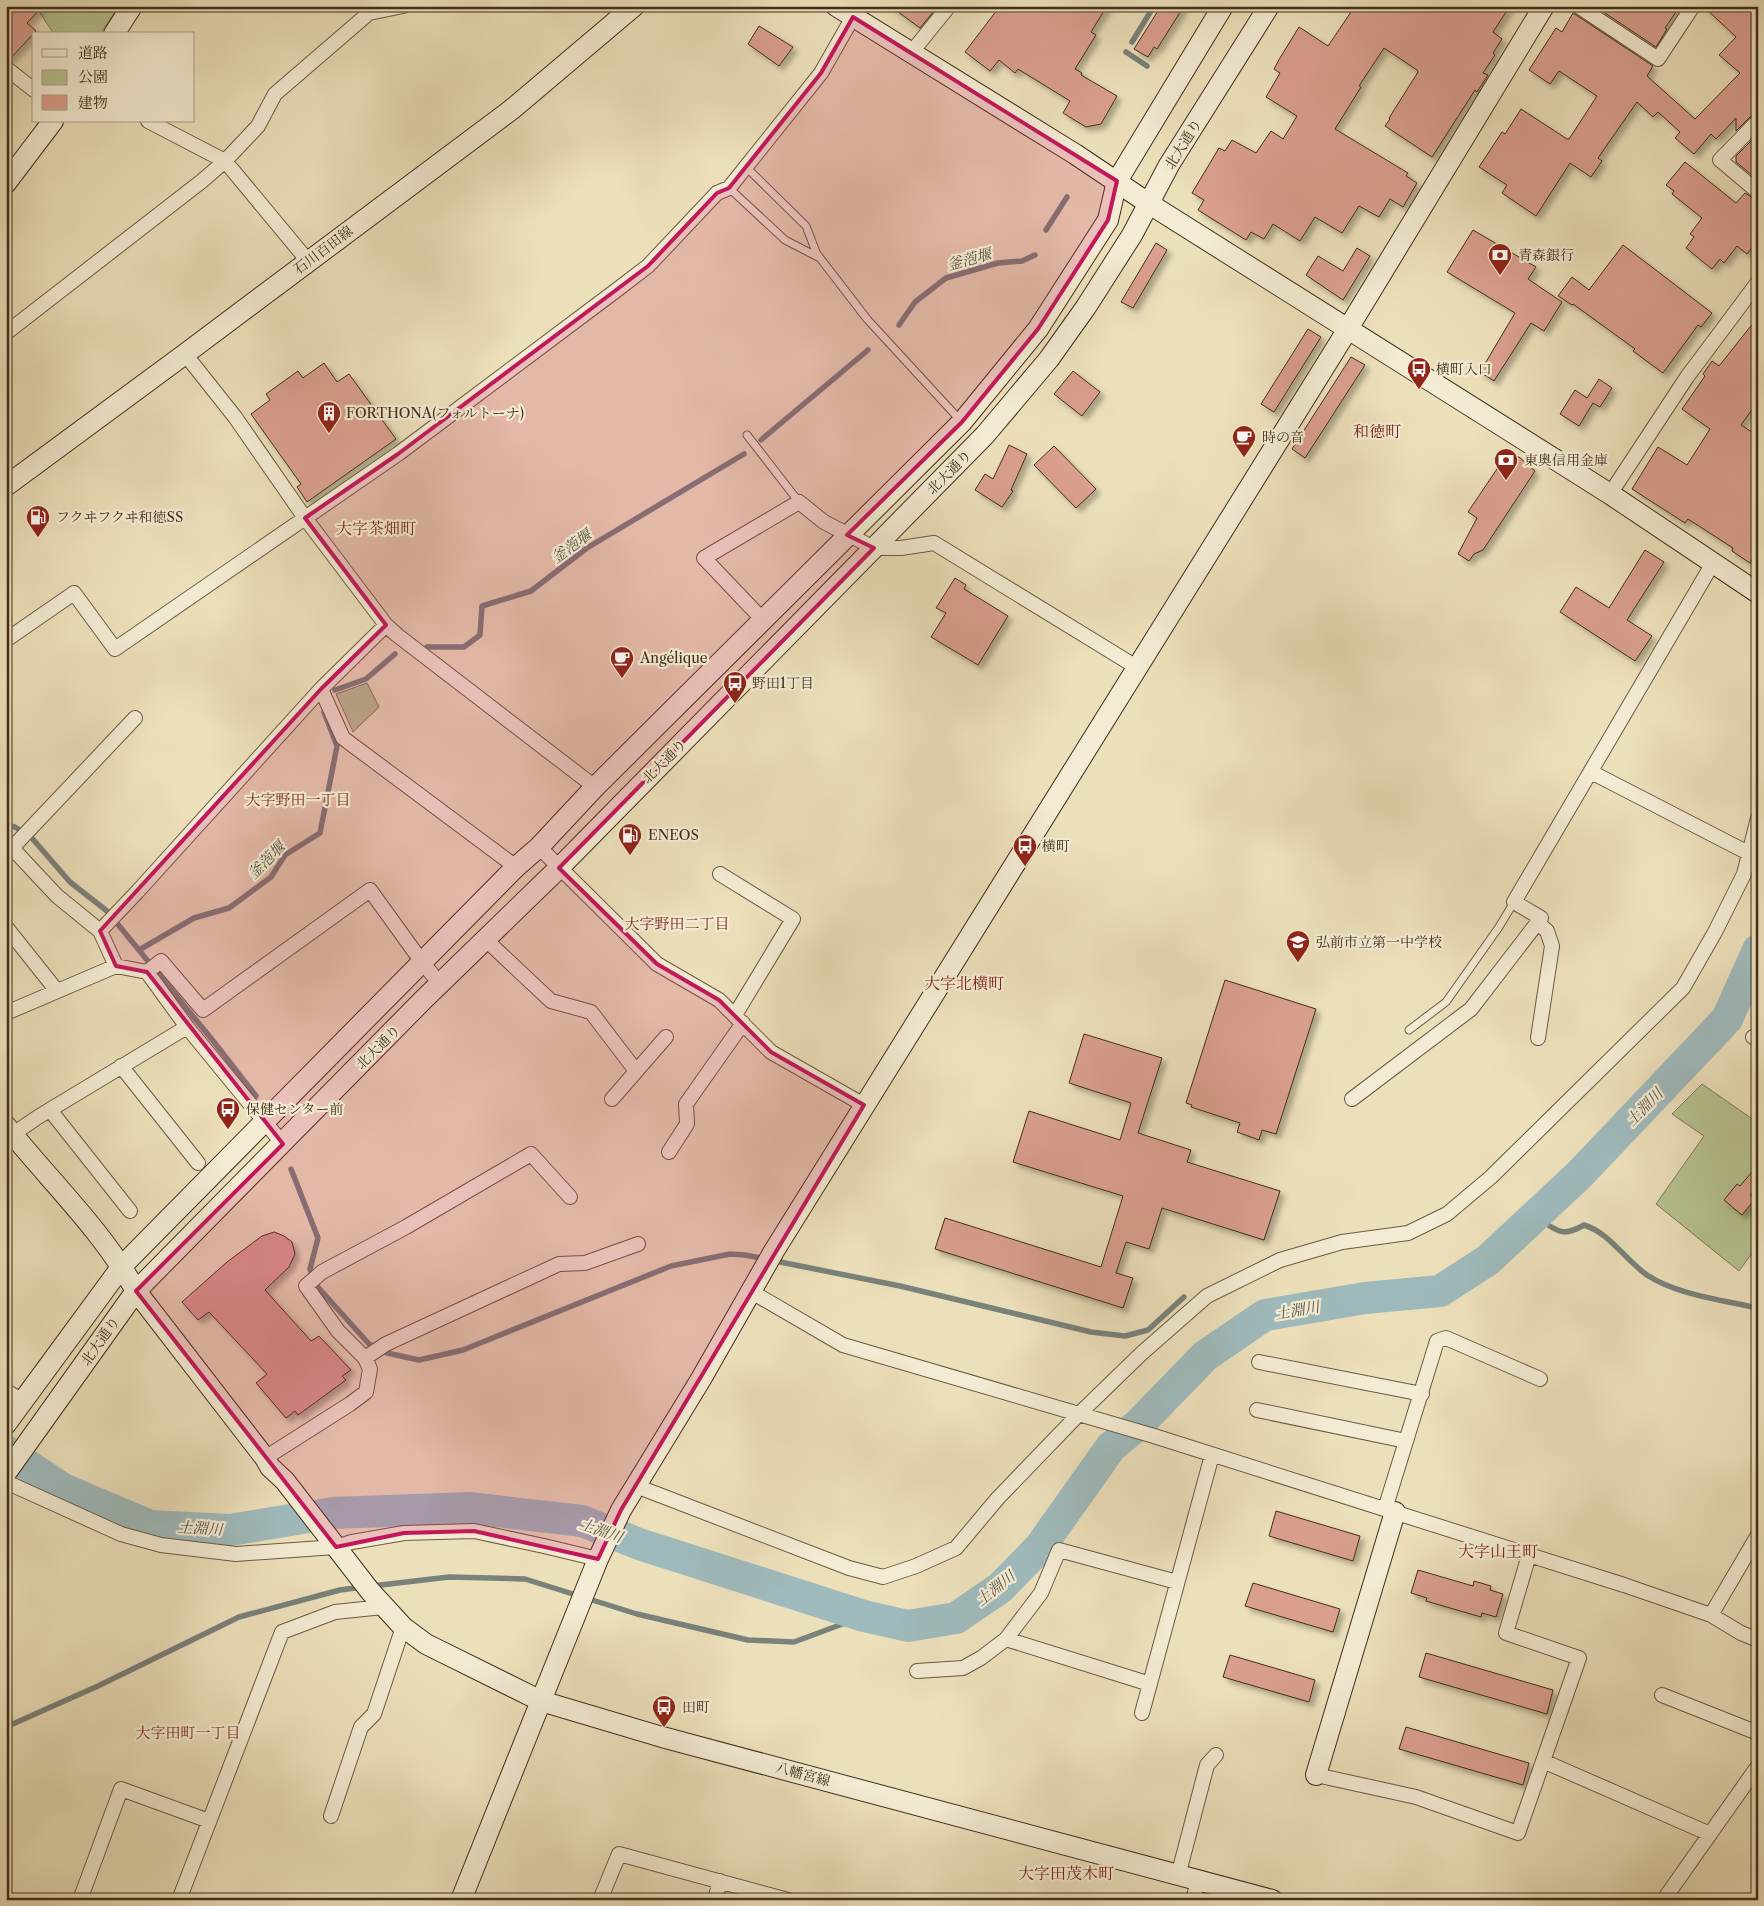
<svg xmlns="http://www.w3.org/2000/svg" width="1764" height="1906" font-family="'Libre Caslon Text','Noto Serif JP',serif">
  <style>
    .green { fill: #b7c291; stroke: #7c7856 }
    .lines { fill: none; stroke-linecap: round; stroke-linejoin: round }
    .stream { stroke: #79827b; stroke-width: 5.5 }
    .river { stroke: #9fbabc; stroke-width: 32 }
    .building { fill: #da9f8f; stroke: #402e1a; filter: url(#shadow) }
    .lane-casing { stroke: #6b5a42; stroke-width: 9 }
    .street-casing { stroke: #6b5a42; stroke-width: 16 }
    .secondary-casing { stroke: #402e1a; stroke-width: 22 }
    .lane { stroke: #f3ebd3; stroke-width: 7 }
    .street { stroke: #f3ebd3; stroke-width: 14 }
    .secondary { stroke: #f3ebd3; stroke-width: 20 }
    .marked { fill: #c2185b; fill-opacity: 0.2; stroke: #c2185b; stroke-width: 4; stroke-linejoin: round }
    .labels { text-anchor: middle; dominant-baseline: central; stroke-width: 4.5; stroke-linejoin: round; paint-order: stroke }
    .street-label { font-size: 14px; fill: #402e1a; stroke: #f3ebd3 }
    .poi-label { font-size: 14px; fill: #402e1a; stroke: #f3ebd3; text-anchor: start }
    .water-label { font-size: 15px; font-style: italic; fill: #585142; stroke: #f3ebd3 }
    .neighbourhood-label { font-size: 15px; fill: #7a1f14; stroke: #f3ebd3 }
    .quarter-label { font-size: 16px; fill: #7a1f14; stroke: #f3ebd3 }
  </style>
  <defs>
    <filter id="shadow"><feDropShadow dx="4.5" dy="4.5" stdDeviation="2.5" flood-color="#0004"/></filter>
  </defs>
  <rect width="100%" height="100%" fill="#ece0bb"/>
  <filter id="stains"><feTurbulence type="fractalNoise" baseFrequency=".004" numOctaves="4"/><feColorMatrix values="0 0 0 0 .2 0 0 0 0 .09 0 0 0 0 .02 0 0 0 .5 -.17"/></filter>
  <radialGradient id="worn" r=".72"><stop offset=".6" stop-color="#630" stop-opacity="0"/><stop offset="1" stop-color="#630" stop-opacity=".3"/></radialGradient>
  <path class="green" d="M43,6H119L100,34H54L40,13Z
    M367,683L379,707L353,732L336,694Z
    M1702,1084L1758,1123V1245L1739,1271L1656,1204L1704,1136L1672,1114Z"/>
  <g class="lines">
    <path class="stream" d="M1132,42L1154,6
      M1126,52L1147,66
      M1046,230L1067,197
      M899,325L915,302L946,278L998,263L1022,261L1035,255
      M761,440L868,350
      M427,647H464L480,635L482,606L531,591L587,548L744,454
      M335,690L366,679L395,654
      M6,825L15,827L31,837L70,882L107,911L214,1042L256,1096
      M139,950L194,918L229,908L271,877L285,855L320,833L337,746L324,712
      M291,1169L318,1238L310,1269L316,1285L369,1344L387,1353L419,1360L463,1350L671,1266L730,1254L745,1255L900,1286L1091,1332L1125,1336L1148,1330L1184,1297
      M1535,1217C1557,1229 1560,1239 1584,1225C1610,1233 1625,1260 1647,1275C1677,1295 1723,1300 1758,1308
      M372,1586L449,1577L525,1579L637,1614L748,1640L794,1642L864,1616
      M6,1727L98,1686L239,1617L340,1590L363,1587"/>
    <path class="river" d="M6,1451L63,1489L150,1526L230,1530L333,1513L469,1508L582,1521L639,1544L864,1616L908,1626L956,1618L1000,1588L1040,1547L1111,1447L1139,1424L1205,1356L1265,1315L1365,1298L1440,1291L1488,1260L1580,1174L1727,1019L1758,950"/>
  </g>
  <path class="building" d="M6,6H43L27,23L36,31L9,60L6,59Z
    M890,6H938L920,28Z
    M1000,6H1107L1091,32L1096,35L1075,69L1082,73L1081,75L1117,96L1101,124L1086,127L1063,113L1070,101L1018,69L1015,73L999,60L990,71L965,52Z
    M1161,6H1184L1157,49L1154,47L1148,57L1134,49Z
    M1355,6H1510L1493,32L1502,39L1493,53L1495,55L1483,73L1488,75L1477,92L1475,90L1432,157L1385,126L1390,119L1389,118L1418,72L1417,70L1384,48L1359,86L1361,87L1335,129L1408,173L1406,176L1417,183L1403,207L1390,199L1379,217L1359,206L1342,233L1315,217L1300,241L1273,224L1264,239L1251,232L1246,240L1198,210L1204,200L1192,193L1219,148L1225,151L1232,140L1256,153L1271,131L1283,139L1297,116L1266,97L1280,73L1274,69L1280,58L1299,27L1328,46Z
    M1601,6H1680L1665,28L1667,29L1656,47L1599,9Z
    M1703,6H1758V109L1736,131V118L1716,139L1711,134L1694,154L1675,138L1680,132L1658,112L1653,117L1637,102L1598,158L1602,161L1591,177L1570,163L1536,216L1502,193L1507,185L1479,167L1502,132L1505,134L1521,109L1567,139H1569L1597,96L1559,71L1550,84L1529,70L1556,28L1562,32L1573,13L1653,66L1647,76L1695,119L1740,73L1719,55L1736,37Z
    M759,26L793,47L779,66L748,44Z
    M1754,138L1758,141V180L1736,162V156Z
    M1685,162L1736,203L1745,193L1758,201V240L1747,254L1737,246L1724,263L1720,259L1712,269L1686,248L1694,237L1690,234L1702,218L1672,194L1674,191L1666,185Z
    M1473,230L1536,267L1528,279L1562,302L1544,331L1531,323L1494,381L1480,372L1515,313L1447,272Z
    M1156,243L1167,250L1133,308L1121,302Z
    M1623,245L1712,313L1701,327L1698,325L1663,373L1633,351L1635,349L1573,304L1572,305L1558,296L1572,277L1589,290Z
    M1357,248L1370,256L1343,300L1306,275L1318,256L1343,271Z
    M1758,317V401L1741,425L1758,436V551L1750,563L1732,551L1733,548L1688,519L1685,523L1632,489L1658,447L1687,465L1710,429L1682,409L1705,376L1703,374L1712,361L1719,366Z
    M1308,329L1321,337L1274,412L1261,404Z
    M1351,357L1365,365L1305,458L1292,449Z
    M324,363L337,382L349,374L396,439L307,502L297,487L301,484L251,414L270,400L266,394L298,371L303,378Z
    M1073,371L1100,392L1082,416L1054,394Z
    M1599,379L1612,388L1600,407L1593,403L1579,426L1560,414L1575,390L1587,398Z
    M1009,445L1027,454L1011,490L1013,491L1002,507L975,490L985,474L993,479Z
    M1054,446L1096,489L1076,508L1034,465Z
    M1507,454L1519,457L1535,471L1483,550L1474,554L1469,561L1458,554L1477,518L1468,512Z
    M1645,550L1664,562L1627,620L1652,636L1635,661L1560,612L1576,587L1609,608Z
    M955,578L966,585L964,589L1008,616L978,665L931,637L946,613L936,608Z
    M1225,980L1316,1009L1276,1134L1262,1130L1259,1140L1237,1132L1240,1123L1191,1107L1192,1105L1186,1103Z
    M1084,1034L1162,1058L1138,1133L1191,1150L1187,1162L1280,1191L1264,1240L1162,1208L1149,1249L1126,1242L1116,1273L1133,1278L1123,1308L935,1249L945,1218L1101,1267L1123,1196L1013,1162L1029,1111L1120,1140L1131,1103L1069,1083Z
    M1757,1166L1758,1185L1750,1195L1755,1199L1742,1215L1724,1200L1737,1184L1740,1186Z
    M274,1232L284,1236L292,1242L295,1254L289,1267L265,1290L311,1341L319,1336L351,1370L342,1376L346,1380L298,1415L295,1411L286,1418L256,1383L267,1374L209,1312L198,1320L182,1302L227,1262L262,1236Z
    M1276,1511L1360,1536L1353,1561L1269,1536Z
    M1418,1570L1473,1586L1474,1581L1491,1586L1490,1590L1503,1594L1496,1617L1482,1613L1481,1617L1426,1601L1427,1598L1411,1593Z
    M1253,1583L1340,1609L1333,1632L1245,1606Z
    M1426,1653L1553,1690L1547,1714L1419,1677Z
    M1230,1655L1315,1680L1309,1702L1223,1677Z
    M1406,1727L1529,1763L1523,1785L1399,1749Z"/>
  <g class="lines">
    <g class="lane-casing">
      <path id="lane" d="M729,188L785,240L818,257L806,226L746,167
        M817,254L867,319L960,420
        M747,435L799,502
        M1409,1030L1446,1002L1499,927L1514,902"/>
    </g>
    <g class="street-casing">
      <path id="street" d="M1578,6L1658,59L1693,6
        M911,53L949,6
        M6,68L34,90
        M148,121L225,161L308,261
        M1758,121L1720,160L1758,192
        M6,333L202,181L225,161L258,126L275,94L369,13L403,6
        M185,354L235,417L305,518L386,625L397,635L595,787
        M1610,494L1687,377L1758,282
        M763,620L704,558L799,502L824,522L874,548H901L934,543L1138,668
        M6,640L74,593L115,649L398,454L618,289L648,266L717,193L729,188L821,73L853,17
        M321,689L343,738L516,867
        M1591,772L1758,858
        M6,846L12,848L57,896L100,931L116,966
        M539,847L657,964L719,1000L771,1052L864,1105
        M12,848L135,718
        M720,874L793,919L735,1015
        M6,927L57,991
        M100,931L138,891L321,689L386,625
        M485,939L551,1001L591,1012L636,1071
        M147,972L161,961L203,1010L370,890L422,962L440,984
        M6,1013L116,966L147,972L187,1027L283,1144
        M1753,1037L1758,1040
        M1538,1038L1552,946L1547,931L1538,923
        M121,1066L198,1163
        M612,1099L666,1037
        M1352,1099L1471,1009L1541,918L1514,902L1713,563
        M50,1110L130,1211
        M13,1134L38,1117L187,1027
        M669,1152L687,1124L686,1104L743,1023
        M750,1291L843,1345L1154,1436L1624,1585L1711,1615L1741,1633L1758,1640
        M365,1358L386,1344L559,1264L585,1263L638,1244
        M1259,1362L1422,1394
        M6,1391L23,1401
        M1257,1410L1406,1441
        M265,1458L350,1404L366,1392L370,1369L365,1358L338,1331L306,1286L322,1272L406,1227L531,1154L570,1197
        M6,1482L121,1534L161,1545L236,1554L336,1547L352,1542L404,1533L474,1531L544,1546L598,1559
        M636,1486L849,1568L883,1577L916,1566L956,1548L998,1498L1079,1414L1142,1353L1207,1296L1280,1260L1342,1242L1408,1233L1447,1214L1491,1177L1683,988L1715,932L1744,874L1758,818
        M1385,1509L1437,1341L1446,1338L1540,1379
        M1711,1615L1758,1535
        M1006,1639L1150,1684
        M917,1671L963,1668L981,1658L1006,1639L1041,1593L1059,1550L1177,1582
        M1662,1695L1758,1733
        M1142,1713L1212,1455
        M1543,1761L1710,1834
        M1316,1775L1416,1797L1518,1833L1579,1658L1506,1633L1529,1555
        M331,1816L361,1727L374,1714L403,1627
        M1178,1876L1207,1765L1216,1755
        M1667,1895L1758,1766
        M80,1900L121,1789L209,1821
        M179,1900L282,1632L335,1612L383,1607
        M600,1900L619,1854L788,1900
        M715,1900L720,1881
        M1193,1900L1198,1881"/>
    </g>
    <g class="secondary-casing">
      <path id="secondary" d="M836,6L1075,154L1148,203L1610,494L1758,593
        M114,34L132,6
        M6,183L53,121
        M6,486L185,354L511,110L634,6
        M6,1126C50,1181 102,1230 136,1291L265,1458L270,1467L285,1481L370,1591L403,1627L426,1644L541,1701L662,1737L1272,1900
        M6,1424L122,1266L516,867L539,847L595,787L962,422L1038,329L1108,220L1117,181L1223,6
        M6,1473L136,1291L423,1000L559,868L985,435L1049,359L1086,307L1132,235L1169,165L1269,6
        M1316,1775L1395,1512
        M461,1900L598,1559L621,1510L701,1379L774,1251L1335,350L1544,6"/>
    </g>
    <use href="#lane" class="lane"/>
    <use href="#street" class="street"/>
    <use href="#secondary" class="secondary"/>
  </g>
  <path class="marked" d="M853,17L1117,181L1108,220L1038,329L962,422L847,535L874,548L559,868L657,964L719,1000L771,1052L864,1105L621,1510L598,1559L474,1531L404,1533L336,1547L136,1291L283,1144L147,972L116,966L100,931L321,689L386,625L305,518L398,454L648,266L717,193L729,188L821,73Z"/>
  <defs>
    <g id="bank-pin" transform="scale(1.25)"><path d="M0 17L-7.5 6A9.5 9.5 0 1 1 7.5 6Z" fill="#8f2418" stroke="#f3ebd3"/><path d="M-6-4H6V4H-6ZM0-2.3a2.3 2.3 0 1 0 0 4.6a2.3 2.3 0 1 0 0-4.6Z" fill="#fff"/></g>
    <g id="bus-pin" transform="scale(1.25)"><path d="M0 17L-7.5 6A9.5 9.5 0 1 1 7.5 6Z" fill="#8f2418" stroke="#f3ebd3"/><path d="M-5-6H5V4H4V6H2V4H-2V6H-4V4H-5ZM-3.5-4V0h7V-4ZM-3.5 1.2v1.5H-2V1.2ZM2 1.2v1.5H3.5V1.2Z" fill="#fff"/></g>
    <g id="building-pin" transform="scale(1.25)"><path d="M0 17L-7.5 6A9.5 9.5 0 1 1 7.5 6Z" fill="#8f2418" stroke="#f3ebd3"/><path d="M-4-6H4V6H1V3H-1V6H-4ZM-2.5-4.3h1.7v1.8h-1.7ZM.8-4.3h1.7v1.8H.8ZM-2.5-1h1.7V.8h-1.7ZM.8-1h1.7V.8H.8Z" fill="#fff"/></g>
    <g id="cafe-pin" transform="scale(1.25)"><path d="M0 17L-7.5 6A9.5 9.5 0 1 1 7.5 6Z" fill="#8f2418" stroke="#f3ebd3"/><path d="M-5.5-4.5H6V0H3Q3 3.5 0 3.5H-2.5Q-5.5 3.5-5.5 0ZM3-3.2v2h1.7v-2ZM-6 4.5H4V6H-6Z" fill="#fff"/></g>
    <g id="fuel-pin" transform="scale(1.25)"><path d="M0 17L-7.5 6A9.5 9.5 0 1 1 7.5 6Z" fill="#8f2418" stroke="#f3ebd3"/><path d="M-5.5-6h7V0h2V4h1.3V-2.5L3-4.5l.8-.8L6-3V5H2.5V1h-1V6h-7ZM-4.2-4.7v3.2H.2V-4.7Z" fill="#fff"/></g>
    <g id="school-pin" transform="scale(1.25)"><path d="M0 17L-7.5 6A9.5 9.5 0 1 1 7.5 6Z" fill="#8f2418" stroke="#f3ebd3"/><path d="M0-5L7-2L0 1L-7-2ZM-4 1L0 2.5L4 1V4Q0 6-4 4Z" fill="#fff"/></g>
  </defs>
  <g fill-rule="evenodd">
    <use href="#bank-pin" x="1500" y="255"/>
    <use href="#bus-pin" x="1419" y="369"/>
    <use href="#building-pin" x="329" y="413"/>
    <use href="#cafe-pin" x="1244" y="437"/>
    <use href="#bank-pin" x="1506" y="460"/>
    <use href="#fuel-pin" x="38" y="517"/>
    <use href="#cafe-pin" x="622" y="658"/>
    <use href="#bus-pin" x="735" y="683"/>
    <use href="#fuel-pin" x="630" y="835"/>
    <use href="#bus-pin" x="1025" y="846"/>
    <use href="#school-pin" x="1298" y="942"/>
    <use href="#bus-pin" x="228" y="1109"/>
    <use href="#bus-pin" x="664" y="1707"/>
  </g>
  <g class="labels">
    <g class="street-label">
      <text transform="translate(1183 144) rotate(-58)">北大通り</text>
      <text transform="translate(323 250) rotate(-37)">石川百田線</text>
      <text transform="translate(949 472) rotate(-45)">北大通り</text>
      <text transform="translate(664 761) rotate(-45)">北大通り</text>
      <text transform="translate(378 1047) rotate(-45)">北大通り</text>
      <text transform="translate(100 1341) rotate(-55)">北大通り</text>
      <text transform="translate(803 1774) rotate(15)">八幡宮線</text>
    </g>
    <g class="poi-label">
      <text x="1518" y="255">青森銀行</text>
      <text x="1436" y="369">横町入口</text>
      <text x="346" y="413">FORTHONA(フォルトーナ)</text>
      <text x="1262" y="437">時の音</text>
      <text x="1524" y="460">東奥信用金庫</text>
      <text x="56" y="517">フクヰフクヰ和徳SS</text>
      <text x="640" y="658">Angélique</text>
      <text x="752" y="683">野田1丁目</text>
      <text x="648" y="835">ENEOS</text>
      <text x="1042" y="846">横町</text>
      <text x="1316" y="942">弘前市立第一中学校</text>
      <text x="246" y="1109">保健センター前</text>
      <text x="682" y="1707">田町</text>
    </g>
    <g class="water-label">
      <text transform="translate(969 259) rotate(-15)">釜萢堰</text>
      <text transform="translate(571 546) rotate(-36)">釜萢堰</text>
      <text transform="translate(266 860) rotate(-45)">釜萢堰</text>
      <text transform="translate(1644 1107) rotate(-46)">土淵川</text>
      <text transform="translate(1297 1310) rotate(-10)">土淵川</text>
      <text transform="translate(200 1528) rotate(3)">土淵川</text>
      <text transform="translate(601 1530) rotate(19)">土淵川</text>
      <text transform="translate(995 1588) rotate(-39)">土淵川</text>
    </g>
    <g class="neighbourhood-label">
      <text x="298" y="799">大字野田一丁目</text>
      <text x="677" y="923">大字野田二丁目</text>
      <text x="188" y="1732">大字田町一丁目</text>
    </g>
    <g class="quarter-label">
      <text x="1377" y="431">和徳町</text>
      <text x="376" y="528">大字茶畑町</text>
      <text x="964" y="983">大字北横町</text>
      <text x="1498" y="1551">大字山王町</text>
      <text x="1066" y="1873">大字田茂木町</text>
    </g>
  </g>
  <rect width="1764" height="1906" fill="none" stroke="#ece0bb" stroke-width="25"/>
  <rect x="8" y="8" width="1749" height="1891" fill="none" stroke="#402e1a" stroke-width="2.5"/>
  <rect x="12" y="12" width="1739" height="1881" fill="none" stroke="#402e1a"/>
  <rect x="32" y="32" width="162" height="90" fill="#f3ebd3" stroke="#ab9f89"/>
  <rect x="42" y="49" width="25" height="8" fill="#f3ebd3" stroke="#ab9f89"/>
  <text x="78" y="58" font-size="15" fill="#402e1a">道路</text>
  <rect x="42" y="70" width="25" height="15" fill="#b7c291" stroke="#ab9f89"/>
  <text x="78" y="82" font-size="15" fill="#402e1a">公園</text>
  <rect x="42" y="95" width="25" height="15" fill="#da9f8f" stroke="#ab9f89"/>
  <text x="78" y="108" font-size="15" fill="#402e1a">建物</text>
  <rect width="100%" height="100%" filter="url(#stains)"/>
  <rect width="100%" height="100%" fill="url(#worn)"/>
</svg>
